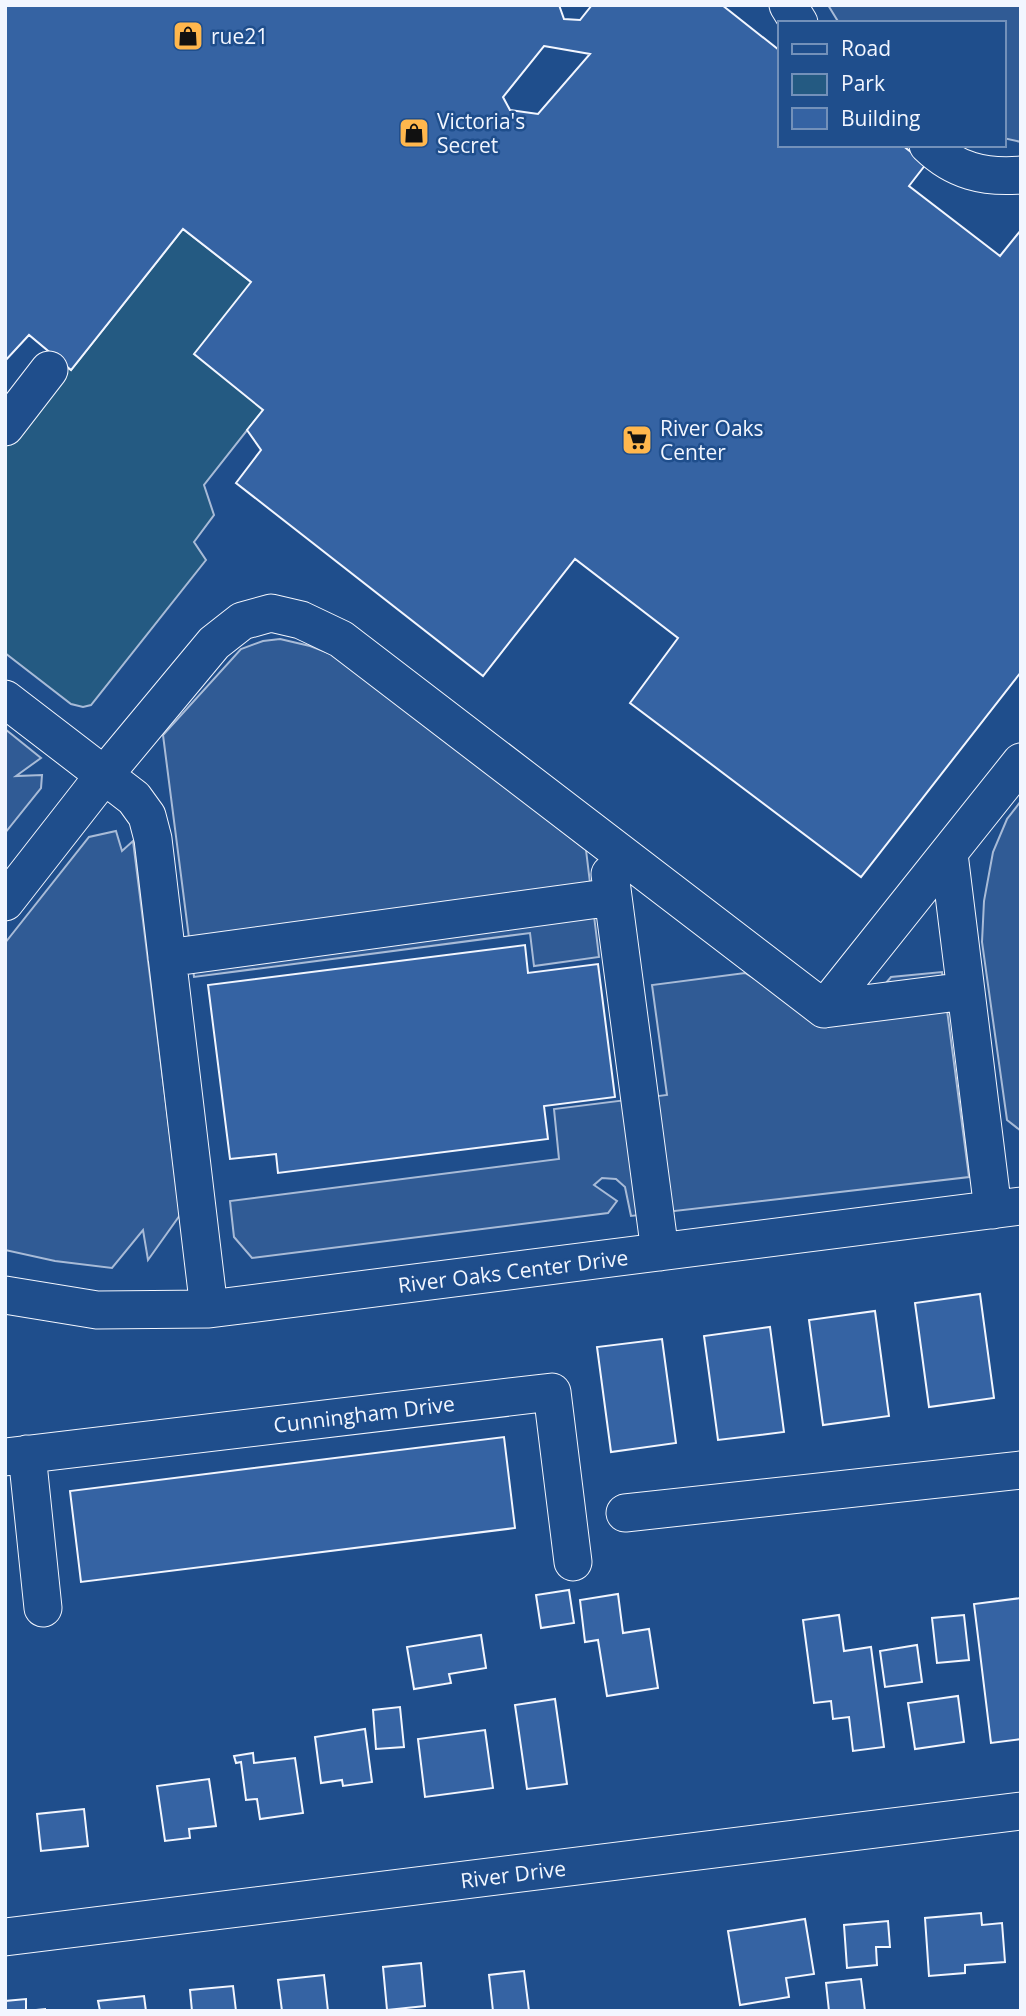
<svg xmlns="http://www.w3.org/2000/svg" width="1026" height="2016" font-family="'Open Sans',sans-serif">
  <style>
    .green { fill: #245a82; stroke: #a8bbd7; stroke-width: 2 }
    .parking { fill: #305b95; stroke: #a8bbd7; stroke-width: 2 }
    .building { fill: #3563a3; stroke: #f2f6ff; stroke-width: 2; fill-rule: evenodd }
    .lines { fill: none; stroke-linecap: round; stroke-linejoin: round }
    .minor-casing { stroke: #f2f6ff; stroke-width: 39 }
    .minor { stroke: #1f4e8c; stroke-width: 37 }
    .labels { text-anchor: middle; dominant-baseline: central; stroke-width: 5; stroke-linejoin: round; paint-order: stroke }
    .poi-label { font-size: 21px; fill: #f2f6ff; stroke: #1f4e8c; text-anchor: start }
    .street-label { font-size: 21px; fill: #f2f6ff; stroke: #1f4e8c }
  </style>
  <rect width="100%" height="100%" fill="#1f4e8c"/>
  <path class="green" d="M183,229L251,282L263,410L204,485L214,515L194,542L206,560L91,705L83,707L71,704L5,653V445L66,367L71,370Z"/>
  <path class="parking" d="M828,5H1021V142L1003,138V23H839Z
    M280,639L310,646L342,658L586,850L599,957L534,966L530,933L194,977L163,735L241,649L263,641Z
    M5,729L41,758L16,776L42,775L41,788L5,833Z
    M1021,801V1131L1007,1120L982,942L984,901L993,852L1007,819Z
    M116,831L122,851L133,841L180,1215L148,1260L143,1230L112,1268L55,1261L5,1250V943L89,837Z
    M942,972L969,1177L631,1216L625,1187L616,1179L602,1178L594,1185L617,1201L608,1213L252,1258L234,1237L230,1201L559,1159L554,1109L667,1095L652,985L745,973L809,1010L860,1014L891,977Z"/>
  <path class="building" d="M5,5H559L564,19L580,20L592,5H722L779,50V145H902L926,164L909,186L1000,256L1021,230V672L861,877L630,703L678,638L575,559L483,676L236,483L261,450L247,430L263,410L194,354L251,282L183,229L71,370L29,335L5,361ZM544,46L590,54L538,114L510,110L503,97Z
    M525,945L528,973L598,964L615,1097L544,1106L548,1139L278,1173L276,1154L230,1159L208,985Z
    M980,1294L994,1398L929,1407L915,1303Z
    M875,1311L889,1416L823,1425L809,1320Z
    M770,1327L784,1432L718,1440L704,1336Z
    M662,1339L676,1443L611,1452L597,1347Z
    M504,1437L515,1528L81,1582L70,1491Z
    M569,1590L574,1623L541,1628L536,1595Z
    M618,1594L623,1633L649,1629L658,1688L607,1696L598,1640L585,1642L580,1600Z
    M1021,1598V1739L991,1743L974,1604Z
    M839,1615L844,1651L871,1647L884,1747L853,1751L849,1717L833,1719L831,1701L814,1703L803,1620Z
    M964,1615L969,1660L937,1663L932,1618Z
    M481,1635L486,1668L449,1674L451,1683L414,1689L407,1647Z
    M917,1645L922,1682L885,1687L880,1651Z
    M958,1696L964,1742L915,1749L908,1703Z
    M555,1699L567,1784L527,1789L515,1705Z
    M400,1707L404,1747L376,1749L373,1710Z
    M365,1729L372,1782L343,1786L342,1780L321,1783L315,1737Z
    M485,1730L493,1788L425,1797L418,1739Z
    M253,1753L254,1763L295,1758L303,1813L260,1819L257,1799L246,1800L241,1762L236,1763L234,1756Z
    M209,1779L216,1826L189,1829L190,1838L165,1841L157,1786Z
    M84,1809L88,1846L41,1851L37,1814Z
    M981,1913L982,1925L1002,1923L1005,1962L965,1965V1973L929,1976L925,1918Z
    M805,1919L814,1974L786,1978L789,1997L740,2005L728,1931Z
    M888,1921L890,1947H876L877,1965L847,1968L844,1925Z
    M421,1963L425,2006L387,2010L383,1967Z
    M524,1971L529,2011H493L489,1975Z
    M324,1975L328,2011H282L278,1980Z
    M861,1979L865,2011H829L826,1983Z
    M233,1986L236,2011H192L190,1990Z
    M144,1996L146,2011H100L98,2001Z
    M26,1999V2011L45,2009V2011H5V2001Z"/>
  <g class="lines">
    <g class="minor-casing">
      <path id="minor" d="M788,5L799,23
        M928,145C955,171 984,178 1021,175
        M5,427L49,370
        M5,699L134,798L147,816L153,839L209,1309
        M949,854L993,1210
        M610,874L660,1252
        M5,902L105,774L214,643L242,621L271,613L301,620L341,639L824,1009L966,991
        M167,958L613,897
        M824,1009L1021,762
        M5,1295L97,1310L209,1309L1021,1206
        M27,1454L43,1608
        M5,1457L552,1392L573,1562
        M625,1513L1021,1470
        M5,1937L1021,1811"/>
    </g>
    <use href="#minor" class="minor"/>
  </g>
  <defs>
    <g id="shop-square" transform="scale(1.575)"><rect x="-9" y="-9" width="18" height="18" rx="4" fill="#ffb74d" stroke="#1f4e8c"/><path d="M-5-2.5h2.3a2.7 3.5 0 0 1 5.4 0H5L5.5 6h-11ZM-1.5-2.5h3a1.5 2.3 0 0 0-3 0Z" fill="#111"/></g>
    <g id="supermarket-square" transform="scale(1.575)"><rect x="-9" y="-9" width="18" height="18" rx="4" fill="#ffb74d" stroke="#1f4e8c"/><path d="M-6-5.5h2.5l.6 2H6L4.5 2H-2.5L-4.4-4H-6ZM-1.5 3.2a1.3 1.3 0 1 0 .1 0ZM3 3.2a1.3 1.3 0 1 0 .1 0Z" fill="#111"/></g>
  </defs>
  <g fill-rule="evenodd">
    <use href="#shop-square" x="188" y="36"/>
    <use href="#shop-square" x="414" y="133"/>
    <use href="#supermarket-square" x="637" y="440"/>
  </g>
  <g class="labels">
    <g class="poi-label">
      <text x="211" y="36">rue21</text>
      <text x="437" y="121">Victoria's<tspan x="437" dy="24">Secret</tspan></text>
      <text x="660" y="428">River Oaks<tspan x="660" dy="24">Center</tspan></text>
    </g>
    <g class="street-label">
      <text transform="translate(513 1271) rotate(-7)">River Oaks Center Drive</text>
      <text transform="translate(364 1414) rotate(-7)">Cunningham Drive</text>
      <text transform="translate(513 1874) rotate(-7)">River Drive</text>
    </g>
  </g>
  <rect width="1026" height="2016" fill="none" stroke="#f2f6ff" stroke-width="14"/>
  <rect x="778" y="21" width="228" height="126" fill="#1f4e8c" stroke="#7391ba" stroke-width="2"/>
  <rect x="792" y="44" width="35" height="10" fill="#1f4e8c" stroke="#7391ba" stroke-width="2"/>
  <text x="841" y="56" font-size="21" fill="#f2f6ff">Road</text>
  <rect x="792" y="74" width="35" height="21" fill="#245a82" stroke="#7391ba" stroke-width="2"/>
  <text x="841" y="91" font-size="21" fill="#f2f6ff">Park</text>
  <rect x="792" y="108" width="35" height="21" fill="#3563a3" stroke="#7391ba" stroke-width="2"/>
  <text x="841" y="126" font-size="21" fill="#f2f6ff">Building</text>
</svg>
